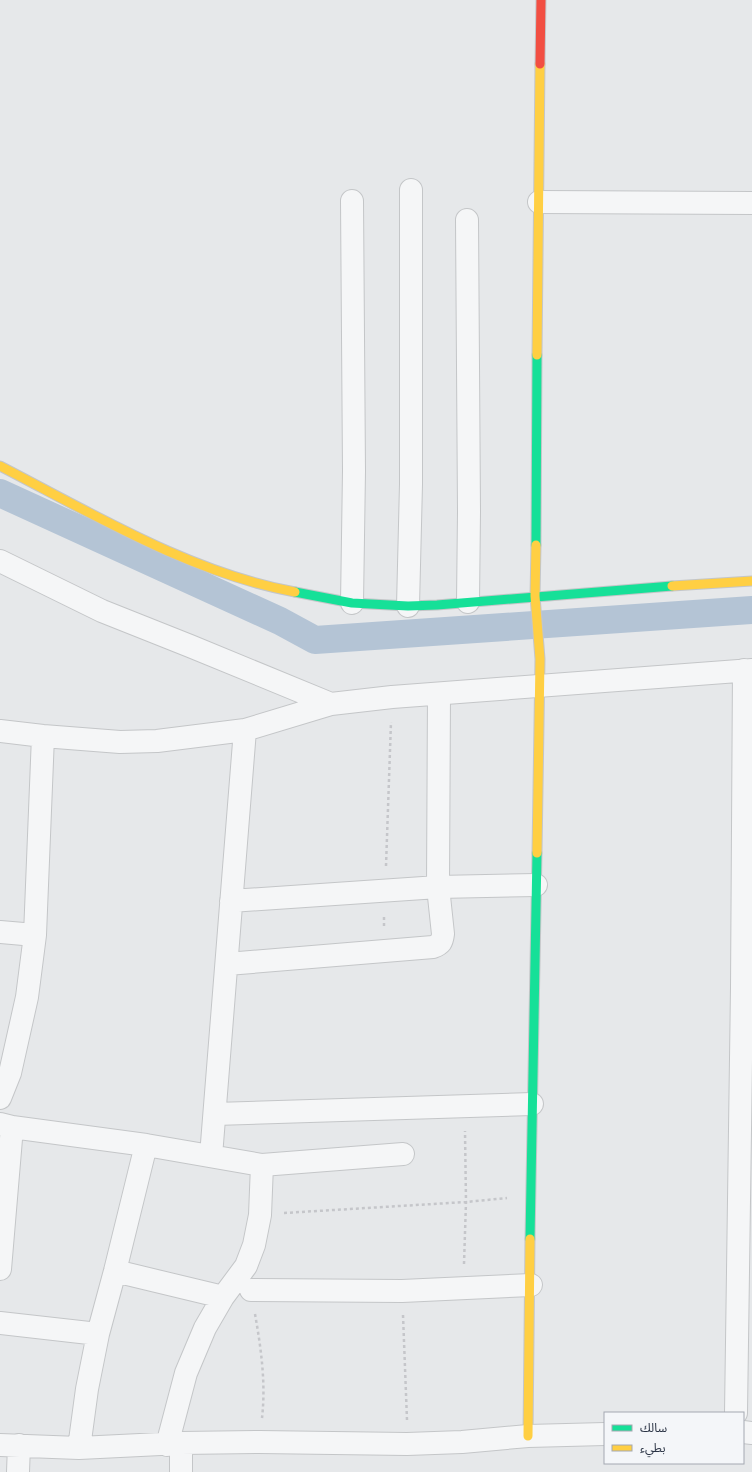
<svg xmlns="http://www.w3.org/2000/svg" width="752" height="1472" font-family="Quicksand,'Noto Sans Arabic',sans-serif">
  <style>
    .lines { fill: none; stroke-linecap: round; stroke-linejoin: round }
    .canal { stroke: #b4c4d5; stroke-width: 28 }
    .street-casing { stroke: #c4c6c8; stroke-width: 24 }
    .fast-casing { stroke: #c4c6c8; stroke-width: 11 }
    .slow-casing { stroke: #c4c6c8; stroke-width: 11 }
    .jam-casing { stroke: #c4c6c8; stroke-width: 11 }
    .path { stroke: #c5c6ca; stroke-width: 2.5; stroke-dasharray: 3 3; stroke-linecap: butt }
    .street { stroke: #f5f6f7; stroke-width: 22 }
    .fast { stroke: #16e098; stroke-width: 9 }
    .slow { stroke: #ffcf43; stroke-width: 9 }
    .jam { stroke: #f24e42; stroke-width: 9 }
  </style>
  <rect width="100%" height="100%" fill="#e6e8ea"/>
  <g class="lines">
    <path class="canal" d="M0,493L280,621L315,640L752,610"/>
    <g class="street-casing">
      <path id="street" d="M539,202L752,203
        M467,220L469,512L468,602
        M0,561L102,611L190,646L331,704
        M352,603L354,471L352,201
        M408,606L411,484V190
        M0,731L43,736L120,742L157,741L245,730L331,704L392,697L752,670
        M231,901L438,887L536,885
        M0,932L35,935
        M227,964L433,947C441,944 442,942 443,934L438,887L439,694
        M0,1098L10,1073L27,997L35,935L43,736
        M215,1114L532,1104
        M0,1124L12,1127L146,1145L262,1165L403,1154
        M211,1156L245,730
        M0,1269L12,1127
        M115,1271L223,1297
        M251,1290L402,1291L531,1285
        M0,1323L98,1334
        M736,1413L742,988L744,670
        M743,1432L752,1433
        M0,1445L79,1448L181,1443L259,1442L407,1444L462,1442L528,1436L605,1434
        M167,1445L186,1373L205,1328L223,1297L246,1266L254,1245L260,1215L262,1165
        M79,1448L87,1389L98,1334L115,1271L146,1145
        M18,1472L19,1445
        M181,1472V1443"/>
    </g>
    <g class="fast-casing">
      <path id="fast" d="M536,545L537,355
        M295,592L352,603L408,606L437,605L672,586
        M530,1239L537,853"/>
    </g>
    <g class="slow-casing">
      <path id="slow" d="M537,355L540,64
        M0,466C93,514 191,573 295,592
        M536,545L535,596L540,659L537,853
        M672,586L752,581
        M528,1436L530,1239"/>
    </g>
    <g class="jam-casing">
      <path id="jam" d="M540,64L541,0"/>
    </g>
    <path class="path" d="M386,866L391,722
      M384,926V915
      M284,1213L466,1202L507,1198
      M464,1264L466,1202L465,1131
      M255,1314C261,1348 266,1383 262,1418
      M403,1315L407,1420"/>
    <use href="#street" class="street"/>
    <use href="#fast" class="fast"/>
    <use href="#slow" class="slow"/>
    <use href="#jam" class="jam"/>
  </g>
  <rect x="604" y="1412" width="140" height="52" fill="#f4f6f9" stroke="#a4a8b1"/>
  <rect x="612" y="1425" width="20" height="6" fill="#16e098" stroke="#a4a8b1"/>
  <text x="640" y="1432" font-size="12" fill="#2b3445">سالك</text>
  <rect x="612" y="1445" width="20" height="6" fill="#ffcf43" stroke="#a4a8b1"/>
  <text x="640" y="1452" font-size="12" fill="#2b3445">بطيء</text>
</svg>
